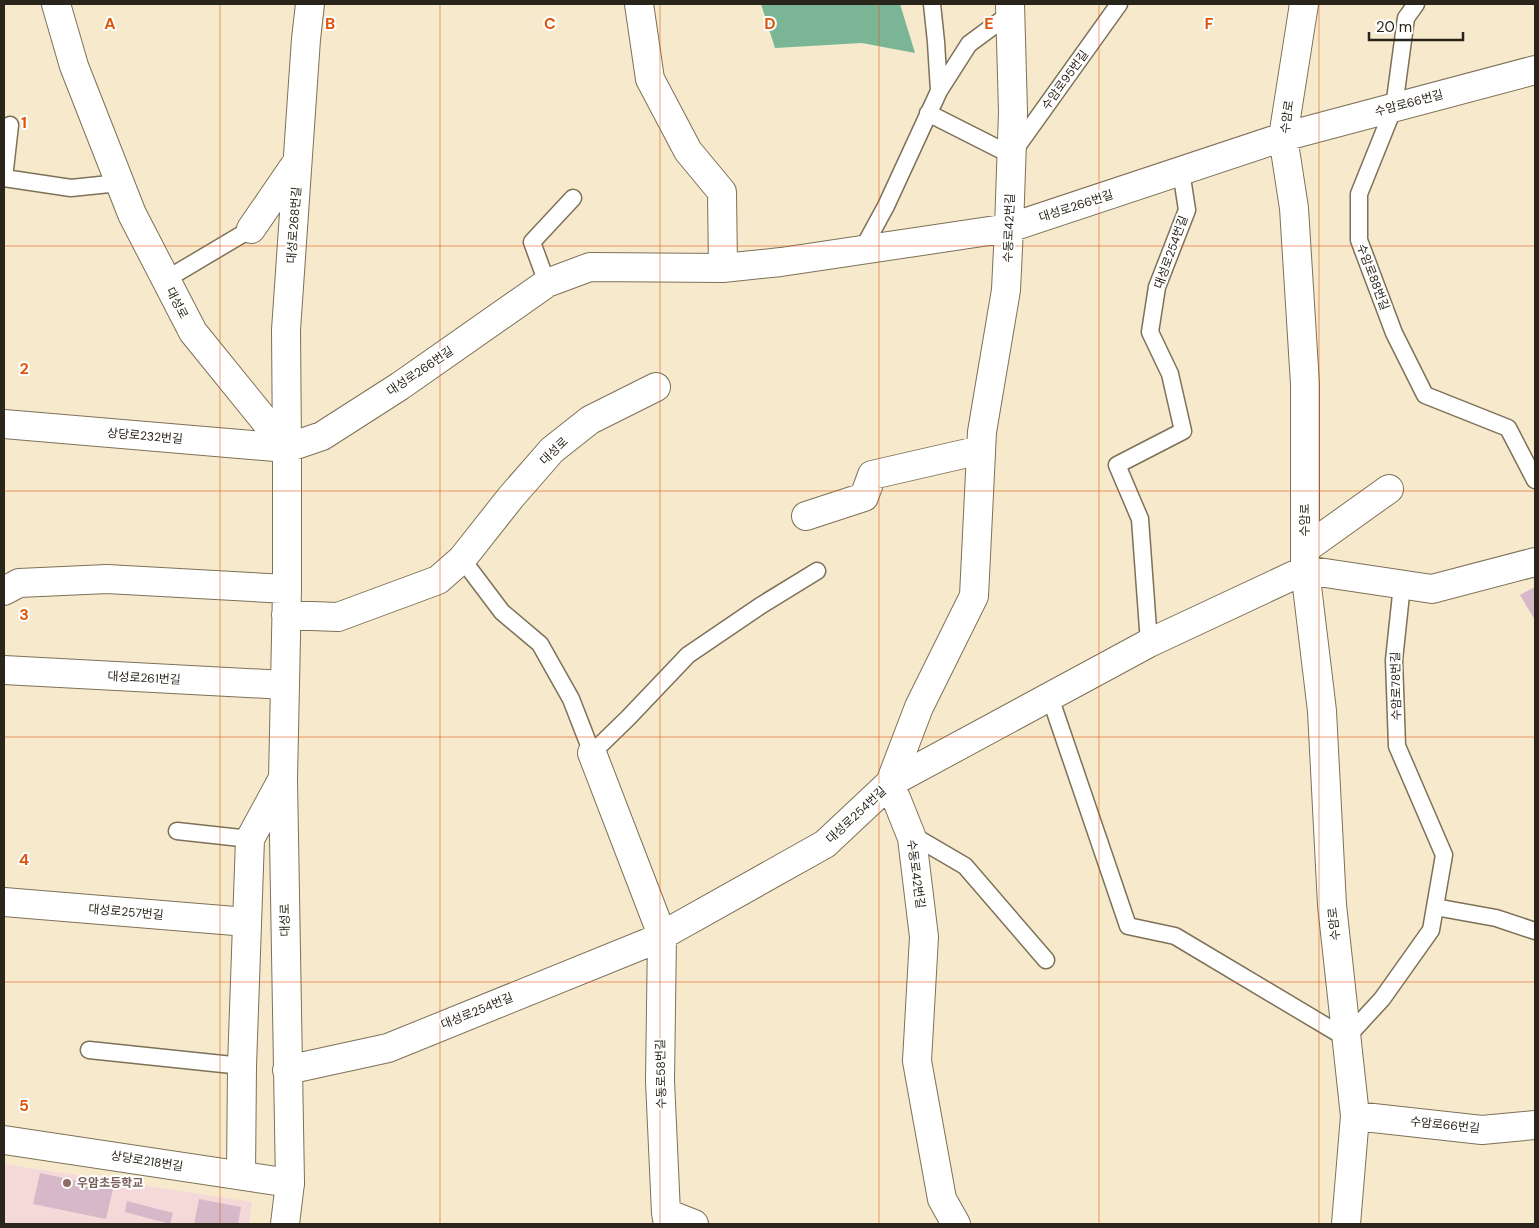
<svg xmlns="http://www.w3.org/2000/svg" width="1539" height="1228" font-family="'DM Sans','Noto Sans KR',sans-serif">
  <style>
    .education { fill: #f4d9d8 }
    .forest { fill: #7ab596 }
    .building { fill: #d6b8c9 }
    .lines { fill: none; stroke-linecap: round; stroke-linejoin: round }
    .lane-casing { stroke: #7d7157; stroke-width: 19 }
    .street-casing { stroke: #7d7157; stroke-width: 30 }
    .secondary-casing { stroke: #7d7157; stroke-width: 30 }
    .lane { stroke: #fff; stroke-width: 16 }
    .street { stroke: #fff; stroke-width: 28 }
    .secondary { stroke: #fff; stroke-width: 28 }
    .grid { fill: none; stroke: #de560d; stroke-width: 1; stroke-opacity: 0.55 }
    .education-dot { fill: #8d6e63; stroke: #fff; stroke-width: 2 }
    .labels { text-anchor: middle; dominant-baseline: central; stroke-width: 4; stroke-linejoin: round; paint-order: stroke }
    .street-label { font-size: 12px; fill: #2a251a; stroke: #fff }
    .education-label { font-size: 12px; font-weight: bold; fill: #785e54; stroke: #fff; text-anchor: start }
    .grid-label { font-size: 16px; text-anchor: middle; font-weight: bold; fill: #de560d; stroke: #fff; stroke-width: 4; stroke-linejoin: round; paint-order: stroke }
  </style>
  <rect width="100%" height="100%" fill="#f6e9cc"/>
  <path class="education" d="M4,1164L252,1202L249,1224H4Z"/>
  <path class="forest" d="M761,4H900L915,53L862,43L775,48Z"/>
  <path class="building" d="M1535,587V620L1520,595Z
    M40,1173L113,1189L106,1219L33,1204Z
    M199,1199L241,1207L238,1224H194Z
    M127,1201L173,1213L170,1224L125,1212Z"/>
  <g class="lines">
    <g class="lane-casing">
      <path id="lane" d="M1416,4L1406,18L1394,107L1359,194V240L1394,333L1425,395L1508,428L1535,480
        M939,91L969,44L1011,13
        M928,113L1011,155L1119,4
        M4,178L71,188L119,183
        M4,178L10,125
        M862,250L886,206L939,91L936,42L932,4
        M165,280L251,229
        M547,283L532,242L573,198
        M462,559L502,612L540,644L571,699L592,753L628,718L688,655L760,606L817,571
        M1149,643L1140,519L1117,465L1183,431L1170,374L1150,332L1157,287L1187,210L1181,171
        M1050,697L1128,926L1175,936L1346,1038L1382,999L1431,930L1444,855L1397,746L1394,660L1402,585
        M177,831L250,839
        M912,835L965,866L1046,960
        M1435,907L1496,918L1535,931
        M89,1050L242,1066"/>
    </g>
    <g class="street-casing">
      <path id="street" d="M56,4L74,66L132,214L193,332L287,448V589L283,779L290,1183L285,1224
        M639,4L650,79L688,151L722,192L723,268
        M1304,4L1283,137L1294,208L1305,384V570L1322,711L1332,905L1355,1116L1346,1224
        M251,229L297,162
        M4,424L287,448L322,436L400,386L547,283L590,267L723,268L781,262L1009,228L1283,137L1535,70
        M287,448L286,330L306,39L310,4
        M806,516L864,497L872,475L981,450
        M1305,549L1389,489
        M4,591L19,583L107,579L287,589
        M286,615L338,617L438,580L462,559L511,497L552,450L590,420L656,387
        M4,670L285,685
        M592,753L662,935L660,1081L666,1213L668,1224
        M4,902L247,922
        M287,1070L388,1048L652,941L825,844L890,783L1149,643L1305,570L1432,589L1535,562
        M1355,1116L1482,1130L1535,1125
        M241,1175L242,1066L250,839L282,780
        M666,1213L694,1224
        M956,1224L942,1199L917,1061L924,937L912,838L890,783L919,707L974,596L982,432L1006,290L1009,228L1013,112L1010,4"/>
    </g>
    <g class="secondary-casing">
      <path id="secondary" d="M4,1140L290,1183"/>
    </g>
    <use href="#lane" class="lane"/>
    <use href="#street" class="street"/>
    <use href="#secondary" class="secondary"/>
  </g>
  <path class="grid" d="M220,4V1224M440,4V1224M660,4V1224M879,4V1224M1099,4V1224M1319,4V1224M4,246H1535M4,491H1535M4,737H1535M4,982H1535"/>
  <circle class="education-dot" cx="67" cy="1183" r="5"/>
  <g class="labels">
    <g class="street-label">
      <text transform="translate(1065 80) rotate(-54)">수암로95번길</text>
      <text transform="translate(1409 103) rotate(-15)">수암로66번길</text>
      <text transform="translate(1287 117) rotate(-82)">수암로</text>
      <text transform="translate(1076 206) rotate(-18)">대성로266번길</text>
      <text transform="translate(294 225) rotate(-86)">대성로268번길</text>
      <text transform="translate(1009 228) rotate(-88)">수동로42번길</text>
      <text transform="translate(1171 252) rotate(-70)">대성로254번길</text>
      <text transform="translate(1373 277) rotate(69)">수암로88번길</text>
      <text transform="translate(177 303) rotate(63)">대성로</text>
      <text transform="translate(420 371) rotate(-34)">대성로266번길</text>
      <text transform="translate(145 436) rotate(5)">상당로232번길</text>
      <text transform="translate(554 451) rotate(-44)">대성로</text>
      <text transform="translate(1305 520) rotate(-90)">수암로</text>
      <text transform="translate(144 678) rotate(3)">대성로261번길</text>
      <text transform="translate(1396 686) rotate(-91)">수암로78번길</text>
      <text transform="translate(856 815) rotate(-43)">대성로254번길</text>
      <text transform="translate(916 874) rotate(82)">수동로42번길</text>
      <text transform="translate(126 912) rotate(5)">대성로257번길</text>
      <text transform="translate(285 920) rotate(-91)">대성로</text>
      <text transform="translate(1334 924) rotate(-96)">수암로</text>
      <text transform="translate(477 1011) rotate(-22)">대성로254번길</text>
      <text transform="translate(661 1074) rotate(-91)">수동로58번길</text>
      <text transform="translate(1445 1125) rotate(6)">수암로66번길</text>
      <text transform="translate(147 1161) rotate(9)">상당로218번길</text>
    </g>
    <g class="education-label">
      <text x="77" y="1183">우암초등학교</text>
    </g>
  </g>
  <g class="grid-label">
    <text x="110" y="29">A</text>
    <text x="330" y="29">B</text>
    <text x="550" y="29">C</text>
    <text x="770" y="29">D</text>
    <text x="989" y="29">E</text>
    <text x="1209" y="29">F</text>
    <text x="24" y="128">1</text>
    <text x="24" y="374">2</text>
    <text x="24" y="620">3</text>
    <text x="24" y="865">4</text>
    <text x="24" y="1111">5</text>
  </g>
  <rect width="1539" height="1228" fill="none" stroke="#2a251a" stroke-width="10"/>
  <path d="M1369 32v8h94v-8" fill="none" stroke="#2a251a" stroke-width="2.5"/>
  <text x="1376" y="32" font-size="15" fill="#2a251a" stroke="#ffffff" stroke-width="4" paint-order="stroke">20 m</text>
</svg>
